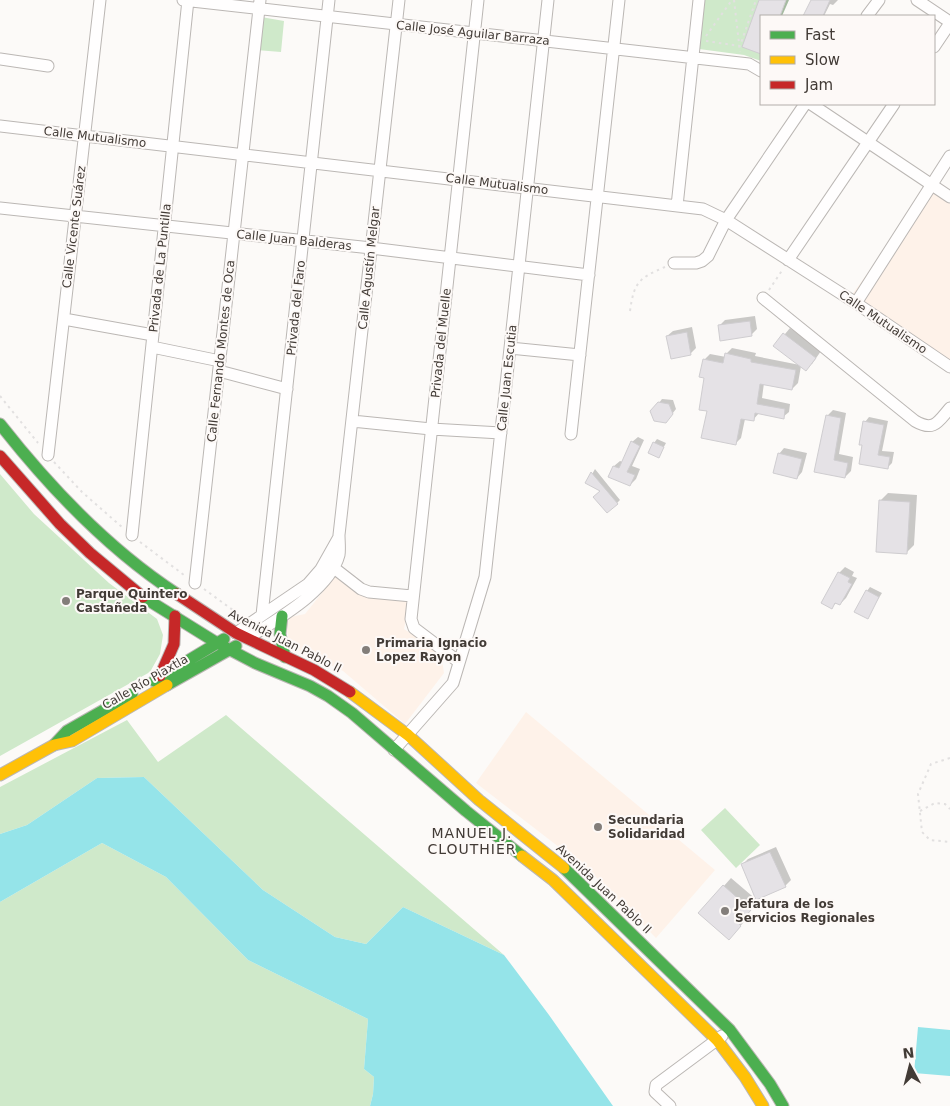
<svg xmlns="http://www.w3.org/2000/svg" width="950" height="1106" font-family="'DejaVu Sans',sans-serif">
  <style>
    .built { fill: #fef2e9 }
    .green { fill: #cfe9ca }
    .water { fill: #95e4e9 }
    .shadow { fill: #0003 }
    .building { fill: #e5e2e6; stroke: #cfcdd0 }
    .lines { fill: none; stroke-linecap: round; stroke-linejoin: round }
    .street-casing { stroke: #bbb7b4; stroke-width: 13 }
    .fast-casing { stroke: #bbb7b4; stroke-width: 13 }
    .slow-casing { stroke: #bbb7b4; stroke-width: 13 }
    .jam-casing { stroke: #bbb7b4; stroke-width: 13 }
    .path { stroke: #e2e0e0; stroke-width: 2; stroke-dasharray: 2.5 4; stroke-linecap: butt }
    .street { stroke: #fffefe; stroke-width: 11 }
    .fast { stroke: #4caf50; stroke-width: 11 }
    .slow { stroke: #ffc107; stroke-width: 11 }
    .jam { stroke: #c62828; stroke-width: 11 }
    .poi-dot { fill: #837e7a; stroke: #fdf9f7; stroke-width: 2 }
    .labels { text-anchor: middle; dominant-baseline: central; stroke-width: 4; stroke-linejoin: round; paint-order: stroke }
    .street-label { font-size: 12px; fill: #423b36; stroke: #fdf9f7 }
    .poi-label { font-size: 12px; font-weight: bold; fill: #423b36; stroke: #fdf9f7; text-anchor: start }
    .neighbourhood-label { font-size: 14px; letter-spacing: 1px; fill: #423b36; stroke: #fdf9f7 }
  </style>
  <rect width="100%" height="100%" fill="#fcfaf8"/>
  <path class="built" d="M929,189L950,204V362L851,296Z
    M337,574L366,596L410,601L404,629L441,653L444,673L405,724L343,671L290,646L286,626L290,617L305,614Z
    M526,712L715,870L656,938L590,871L476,783Z"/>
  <path class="green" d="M705,0H789L782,16H761V61L744,55L699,49Z
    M261,17L284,21L281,52L256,50Z
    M0,474L34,514L109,583L157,619L163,635L160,654L150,672L0,756Z
    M226,715L504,955L403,907L366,944L335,937L263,890L144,777L97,778L27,825L0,834V787L127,720L158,762Z
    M725,808L760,845L736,868L701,830Z
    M102,843L166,877L248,960L368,1019L364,1069L374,1077L373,1094L370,1106H0V902Z"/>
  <path class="water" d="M144,777L263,890L335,937L366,944L403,907L504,955L549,1015L613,1106H370L373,1094L374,1077L364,1069L368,1019L248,960L166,877L102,843L0,902V834L27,825L97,778Z
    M918,1027L950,1030V1076L914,1073Z"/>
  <path class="shadow" d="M761,0H789L782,16H761V53L743,46Z
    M812,0H838L833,5L830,4L824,16H805Z
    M755,316L757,329L751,335L719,326L725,320Z
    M692,327L696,348L691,353L672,357L667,336L673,331Z
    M790,328L821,351L812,364L801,366L798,383L792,389L764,383L762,398L790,404L789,412L783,417L759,413L753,420L745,419L741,438L736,443L708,410L704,360L710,354L726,357V354L732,348L756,353L755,356L800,365L775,346Z
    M662,399L673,400L676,409L669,418L659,403Z
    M833,410L846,413L839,454L853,457L851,471L845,477L816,471L827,416Z
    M869,417L888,421L882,451L894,452L892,463L887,468L863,444L865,422Z
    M638,437L644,440L632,466L640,469L636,479L630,485L614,466L620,461L623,462L632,442Z
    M657,439L666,443L659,456L654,443Z
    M784,448L807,453L802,472L797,478L779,454Z
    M595,469L620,500L617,503L602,490L587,483Z
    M888,493L917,495L914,545L907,552L880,501Z
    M845,567L854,572L852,576L857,578L846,598L840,604L837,602L831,608L839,573Z
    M870,587L882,593L867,617V591Z
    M776,847L791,880L785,886L742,865L748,859Z
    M731,878L758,901L746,915L748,917L737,930L700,913Z"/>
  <path class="building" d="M759,0H786L780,16H761V54L742,47Z
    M811,0H830L823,16H803Z
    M750,321L752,336L720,341L718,325Z
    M687,332L691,355L671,359L666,336Z
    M783,333L816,358L806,371L773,346Z
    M725,353L751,359V362L796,370L792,390L760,384L757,404L785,409L784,419L755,413L754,421L741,419L736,445L701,438L707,411L699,410L704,378L699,377L703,359L723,363Z
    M658,402L669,404L673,414L666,423L654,421L650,411Z
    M826,415L841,418L834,460L848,463L845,478L814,472Z
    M863,421L884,425L878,455L890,457L888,469L859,464L862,445H859Z
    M631,441L640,446L627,472L635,475L630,486L608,477L613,466L619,468Z
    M653,442L664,447L659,458L648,453Z
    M778,453L802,459L797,479L773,473Z
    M591,472L618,504L607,513L593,497L600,491L585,483Z
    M879,500L910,502L907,554L876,552Z
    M838,572L850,578L848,582L852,584L840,605L835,603L832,609L821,603Z
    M866,590L879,597L868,619L854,612Z
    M770,852L786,887L756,900L741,864Z
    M723,885L751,910L739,924L741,926L729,940L698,913Z"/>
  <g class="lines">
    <g class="street-casing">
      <path id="street" d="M183,0L740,63L749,64L761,71
        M917,0L950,22
        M867,16L879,0
        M934,47L950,23
        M0,59L48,66
        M811,104L950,197
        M0,126L703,209L726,220L856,303L950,367
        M677,206L699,0
        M0,208L371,248L589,275
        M788,260L894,104
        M674,263H696L702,261L708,256L726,220L805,104
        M763,298L915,421C934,432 938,422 950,408
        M856,303L950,156
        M64,319L153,335
        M152,347L220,361
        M510,348L580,355
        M219,371L287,389
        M352,421L431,429L501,433
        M571,434L619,0
        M48,455L100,0
        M132,535L188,0
        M334,568L361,589L369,592L412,596
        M195,583L260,0
        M262,615L329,0
        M236,633L308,584L321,569L339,537
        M248,638C276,620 330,590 339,555C340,549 339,541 339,535L399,0
        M459,662L414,628L411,619L478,0
        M394,750L453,683L485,577L548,0
        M670,1106L655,1092L656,1085L722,1036"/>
    </g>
    <g class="fast-casing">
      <path id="fast" d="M0,424C51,489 108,549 177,594
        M143,597L217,643L255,663L310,686L328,696L352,713L466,811L522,856
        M282,616L280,634L285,657
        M154,681L224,639
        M167,685L236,646
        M54,745L67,731L132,694
        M564,868L730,1030L770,1084L783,1106"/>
    </g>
    <g class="slow-casing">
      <path id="slow" d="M350,692L408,735L479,800L564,868
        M0,775L54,745L72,741L167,685
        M522,856L553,880L717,1040L745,1077L763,1106"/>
    </g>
    <g class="jam-casing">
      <path id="jam" d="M0,456L60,524L90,553L143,597
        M177,594L236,633L314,670L350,692
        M160,676L174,644L175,616"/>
    </g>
    <path class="path" d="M734,0L740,52
      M706,36L732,0
      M706,41L740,46L756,0
      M769,290L783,269
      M630,311C634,282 639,278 665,267
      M0,396L38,443
      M54,462L82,492L123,528
      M140,542L184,575
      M204,589L241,616
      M950,758L931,764L918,794L922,832L930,840L950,842
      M920,811L935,803L945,804L950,809"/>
    <use href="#street" class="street"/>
    <use href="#fast" class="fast"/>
    <use href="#slow" class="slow"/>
    <use href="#jam" class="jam"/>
  </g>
  <g class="poi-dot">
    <circle cx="66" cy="601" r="5"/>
    <circle cx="366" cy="650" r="5"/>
    <circle cx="598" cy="827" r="5"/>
    <circle cx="725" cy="911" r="5"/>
  </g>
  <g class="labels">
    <g class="street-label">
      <text transform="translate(473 33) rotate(6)">Calle José Aguilar Barraza</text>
      <text transform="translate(95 137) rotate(7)">Calle Mutualismo</text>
      <text transform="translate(497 184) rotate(7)">Calle Mutualismo</text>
      <text transform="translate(74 227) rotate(-83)">Calle Vicente Suárez</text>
      <text transform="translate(294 240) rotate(6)">Calle Juan Balderas</text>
      <text transform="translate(160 268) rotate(-84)">Privada de La Puntilla</text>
      <text transform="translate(369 268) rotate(-84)">Calle Agustín Melgar</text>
      <text transform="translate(296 308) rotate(-84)">Privada del Faro</text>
      <text transform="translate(883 322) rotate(34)">Calle Mutualismo</text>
      <text transform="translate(441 343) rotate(-84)">Privada del Muelle</text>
      <text transform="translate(221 351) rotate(-84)">Calle Fernando Montes de Oca</text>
      <text transform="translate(507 378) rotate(-84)">Calle Juan Escutia</text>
      <text transform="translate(285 641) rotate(27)">Avenida Juan Pablo II</text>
      <text transform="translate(145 682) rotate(-30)">Calle Río Piaxtla</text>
      <text transform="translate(604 889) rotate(43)">Avenida Juan Pablo II</text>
    </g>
    <g class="poi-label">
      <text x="76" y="594">Parque Quintero<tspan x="76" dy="14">Castañeda</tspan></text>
      <text x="376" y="643">Primaria Ignacio<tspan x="376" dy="14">Lopez Rayon</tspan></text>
      <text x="608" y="820">Secundaria<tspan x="608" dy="14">Solidaridad</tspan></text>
      <text x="735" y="904">Jefatura de los<tspan x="735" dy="14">Servicios Regionales</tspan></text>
    </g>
    <g class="neighbourhood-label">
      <text x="472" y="833">MANUEL J.<tspan x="472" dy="16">CLOUTHIER</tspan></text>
    </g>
  </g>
  <rect x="760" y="15" width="175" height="90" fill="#fdf9f7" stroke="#b2adaa"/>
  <rect x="770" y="31" width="25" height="8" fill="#4caf50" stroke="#b2adaa"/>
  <text x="805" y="40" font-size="15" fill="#423b36">Fast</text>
  <rect x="770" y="56" width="25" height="8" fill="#ffc107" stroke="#b2adaa"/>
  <text x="805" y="65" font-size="15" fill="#423b36">Slow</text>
  <rect x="770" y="81" width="25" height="8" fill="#c62828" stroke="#b2adaa"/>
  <text x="805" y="90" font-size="15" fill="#423b36">Jam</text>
  <g transform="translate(910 1066) rotate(353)" stroke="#fdf9f7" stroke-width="4" paint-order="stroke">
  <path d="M0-4L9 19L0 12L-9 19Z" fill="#423b36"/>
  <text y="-8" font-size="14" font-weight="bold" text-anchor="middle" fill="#423b36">N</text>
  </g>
</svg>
